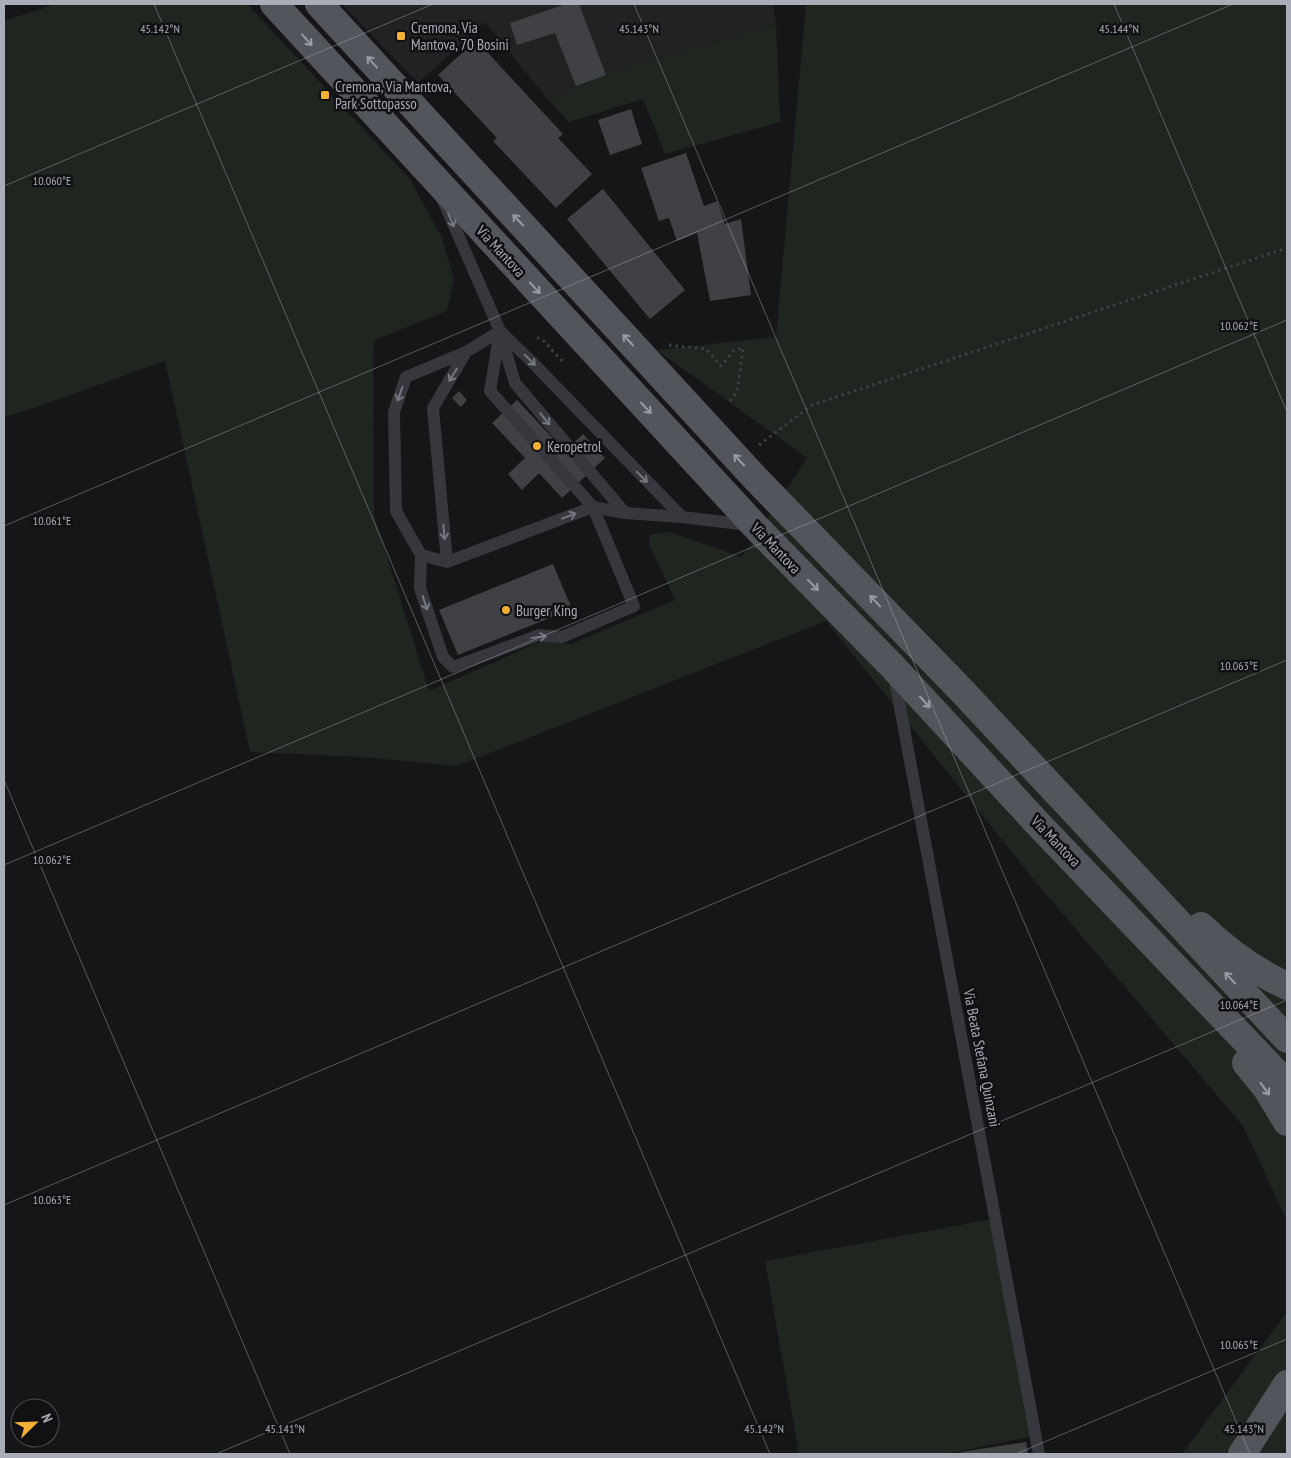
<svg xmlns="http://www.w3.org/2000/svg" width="1291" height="1458" font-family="'PT Sans Narrow',sans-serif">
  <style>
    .built { fill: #222225 }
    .green { fill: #1e261f }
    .building { fill: #404145 }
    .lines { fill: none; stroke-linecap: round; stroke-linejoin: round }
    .path { stroke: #3d3f44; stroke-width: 3; stroke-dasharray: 2.5 4; stroke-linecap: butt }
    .service { stroke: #37383d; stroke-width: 12 }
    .primary { stroke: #53555c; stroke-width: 28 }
    .oneway { stroke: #979ba6 }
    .oneway2 { stroke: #757881 }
    .ticks { fill: none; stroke: #a8adb8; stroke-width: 1; stroke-opacity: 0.45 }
    .poi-dot { fill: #f2b134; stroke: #111113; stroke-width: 2 }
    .labels { text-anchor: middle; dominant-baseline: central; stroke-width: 5; stroke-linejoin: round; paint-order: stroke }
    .poi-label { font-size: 15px; fill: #a8adb8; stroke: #111113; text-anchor: start }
    .street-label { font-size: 15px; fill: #a8adb8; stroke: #111113 }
    .ticks-label { font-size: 12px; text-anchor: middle; fill: #a8adb8; stroke: #111113; stroke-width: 5; stroke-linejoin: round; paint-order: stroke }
  </style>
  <rect width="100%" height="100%" fill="#161618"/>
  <path class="built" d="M342,4H773L776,24L616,70L576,86L549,101L485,22L418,83Z"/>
  <path class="green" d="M56,4H247L410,179L442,238L454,279L447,311L375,340L373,359L374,515L429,691L542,641L571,644L675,600L649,544L650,535L669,532L742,557L807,458L657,350L776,337L806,4H1287V1221L1243,1126L1035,881L826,621L457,766L362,757L250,752L165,361L28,410L4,417V21Z
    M776,24L780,122L665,154L643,99L569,122L549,101L576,86L616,70Z
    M993,1219L1033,1436L946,1454H799L765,1261Z
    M1287,1312V1454H1182Z"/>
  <path class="building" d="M566,4H579L606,75L576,86L555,33L517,45L510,23Z
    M476,40L563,134L558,138L592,174L556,208L493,141L497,138L438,75Z
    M631,109L642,144L610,155L598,120Z
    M686,153L704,206L717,201L725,224L741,219L751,295L710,301L697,233L677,241L669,218L659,221L641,168Z
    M603,189L685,290L650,319L567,219Z
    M459,391L467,400L461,407L452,398Z
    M517,400L565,451L583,434L605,458L562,498L539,473L522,490L508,474L525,458L492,423Z
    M553,564L572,609L458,655L439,610Z
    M1026,1442L1028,1454H952L967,1451Z"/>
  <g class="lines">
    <path class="path" d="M537,338L542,339L563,362
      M669,345L706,349L721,366L734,350L743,348L737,392L730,401
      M759,445L812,405L1287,248"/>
    <path class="service" d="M442,198L500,331L532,362L682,517L749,525
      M500,331L466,352L433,408L447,562L593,507L625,513L682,517
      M501,336L515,383L625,513
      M421,555L420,588L443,657L453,667L539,635L562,637L634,606L593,507L490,391L500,331
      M447,562L421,555L396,511L394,412L406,377L466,352
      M894,675L1039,1454"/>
    <path class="primary" d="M274,4L754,525L893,667L1040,826L1287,1084
      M319,4L757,480L963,692L1287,1039
      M1201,926C1226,950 1256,972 1287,986
      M1246,1063L1267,1089L1287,1122
      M1242,1454L1287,1384"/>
  </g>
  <defs><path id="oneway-shaft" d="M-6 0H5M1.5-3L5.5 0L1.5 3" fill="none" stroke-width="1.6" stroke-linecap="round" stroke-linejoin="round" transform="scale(1.25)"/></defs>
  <g class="oneway">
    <use href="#oneway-shaft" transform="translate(307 40) rotate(48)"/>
    <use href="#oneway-shaft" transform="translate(372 62) rotate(-132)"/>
    <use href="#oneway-shaft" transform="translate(518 220) rotate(-133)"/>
    <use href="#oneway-shaft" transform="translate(535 288) rotate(47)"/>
    <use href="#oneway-shaft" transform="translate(628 340) rotate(-133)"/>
    <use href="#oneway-shaft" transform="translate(646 408) rotate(47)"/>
    <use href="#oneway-shaft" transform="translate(739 460) rotate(-133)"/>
    <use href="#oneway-shaft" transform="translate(813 585) rotate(46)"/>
    <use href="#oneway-shaft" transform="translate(875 601) rotate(-134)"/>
    <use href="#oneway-shaft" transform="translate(925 702) rotate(47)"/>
    <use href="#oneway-shaft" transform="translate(1230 978) rotate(-133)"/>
    <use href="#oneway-shaft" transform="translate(1265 1089) rotate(54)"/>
  </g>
  <g class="oneway2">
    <use href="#oneway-shaft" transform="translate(451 220) rotate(66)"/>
    <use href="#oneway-shaft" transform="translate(530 360) rotate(45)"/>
    <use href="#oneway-shaft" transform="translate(453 375) rotate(121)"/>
    <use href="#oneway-shaft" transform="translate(400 394) rotate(109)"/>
    <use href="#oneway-shaft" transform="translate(545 419) rotate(50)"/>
    <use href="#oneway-shaft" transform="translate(642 477) rotate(46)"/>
    <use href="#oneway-shaft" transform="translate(569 516) rotate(-21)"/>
    <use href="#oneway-shaft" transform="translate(444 532) rotate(85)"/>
    <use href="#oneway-shaft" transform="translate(425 603) rotate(72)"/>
    <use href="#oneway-shaft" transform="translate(539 637) rotate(-8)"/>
  </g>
  <path class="ticks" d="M154,4L770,1454M634,4L1250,1454M1114,4L1287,412M4,186L433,4M4,526L1233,4M4,780L290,1454M4,865L1287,320M4,1205L1287,660M216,1454L1287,1000M1016,1454L1287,1339"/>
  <g class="poi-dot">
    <rect x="396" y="31" width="10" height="10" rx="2.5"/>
    <rect x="320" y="90" width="10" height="10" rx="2.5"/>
    <circle cx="537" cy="446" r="5"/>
    <circle cx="506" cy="610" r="5"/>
  </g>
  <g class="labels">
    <g class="poi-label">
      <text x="411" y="27">Cremona, Via<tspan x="411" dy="17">Mantova, 70 Bosini</tspan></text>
      <text x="335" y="86">Cremona, Via Mantova,<tspan x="335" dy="17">Park Sottopasso</tspan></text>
      <text x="547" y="446">Keropetrol</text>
      <text x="516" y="610">Burger King</text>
    </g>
    <g class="street-label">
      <text transform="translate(501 251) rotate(47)">Via Mantova</text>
      <text transform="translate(776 548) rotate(46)">Via Mantova</text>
      <text transform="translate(1056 841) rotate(46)">Via Mantova</text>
      <text transform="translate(982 1058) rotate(79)">Via Beata Stefana Quinzani</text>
    </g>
  </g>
  <g class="ticks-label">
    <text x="160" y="33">45.142°N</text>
    <text x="639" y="33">45.143°N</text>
    <text x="1119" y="33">45.144°N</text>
    <text x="52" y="185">10.060°E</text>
    <text x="1239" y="330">10.062°E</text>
    <text x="52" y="525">10.061°E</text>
    <text x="1239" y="670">10.063°E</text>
    <text x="52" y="864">10.062°E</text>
    <text x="1239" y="1009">10.064°E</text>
    <text x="52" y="1204">10.063°E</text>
    <text x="1239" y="1349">10.065°E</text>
    <text x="285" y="1433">45.141°N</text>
    <text x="764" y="1433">45.142°N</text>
    <text x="1244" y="1433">45.143°N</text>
  </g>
  <rect width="1291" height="1458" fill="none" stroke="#a8adb8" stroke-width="10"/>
  <g transform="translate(35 1423) rotate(67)"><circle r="24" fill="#111113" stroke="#4d4f55"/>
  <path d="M0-4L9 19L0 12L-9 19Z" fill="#f2b134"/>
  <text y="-8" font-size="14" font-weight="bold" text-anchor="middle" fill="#a8adb8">N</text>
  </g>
</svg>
